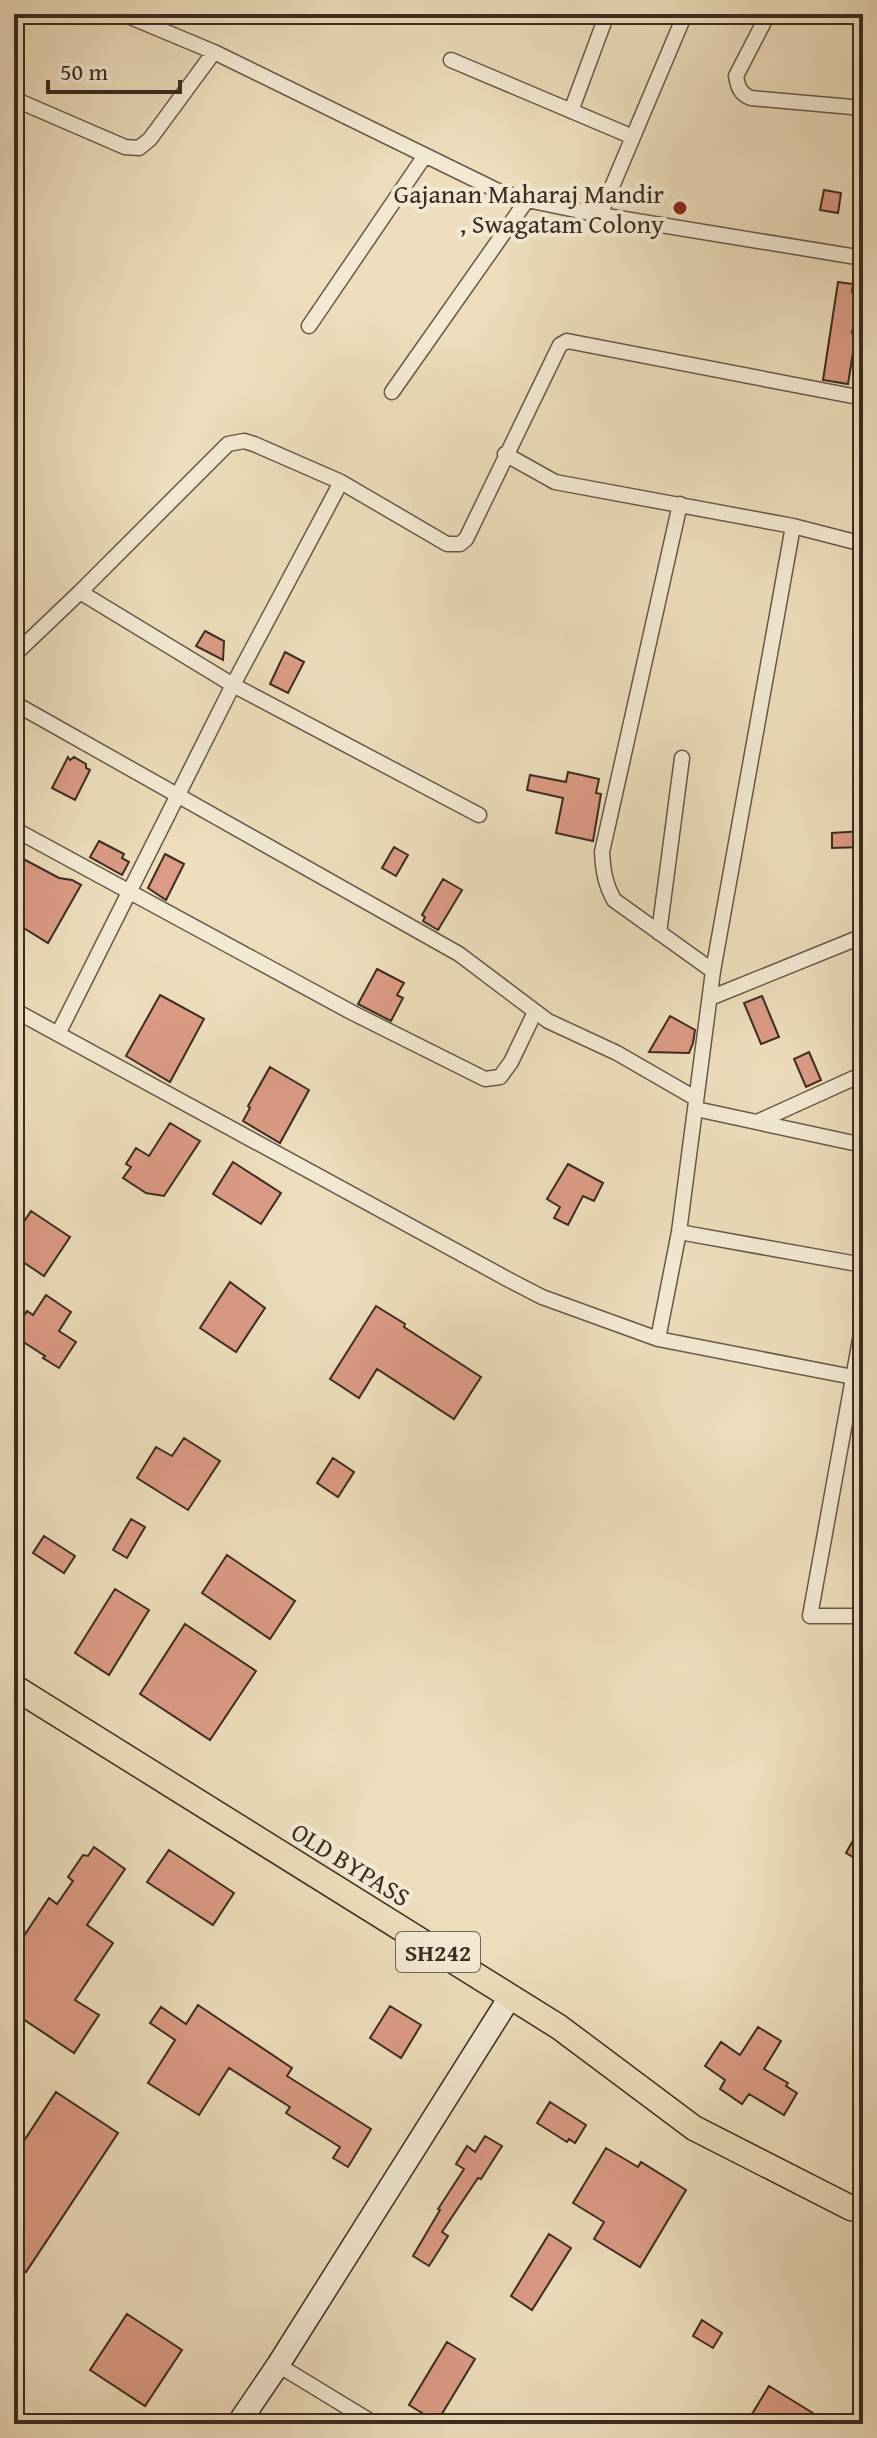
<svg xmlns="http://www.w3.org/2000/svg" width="877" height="2438" font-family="'Gentium Book Plus',serif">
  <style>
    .building { fill: #db9b85; stroke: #3c2b22; stroke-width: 2 }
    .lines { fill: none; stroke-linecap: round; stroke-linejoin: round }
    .street-casing { stroke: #685848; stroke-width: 17 }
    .secondary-casing { stroke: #3c2b22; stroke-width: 25 }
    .primary-casing { stroke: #3c2b22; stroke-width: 27 }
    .street { stroke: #f3e9d3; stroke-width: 14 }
    .secondary { stroke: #f3e9d3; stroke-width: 22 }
    .primary { stroke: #edddbc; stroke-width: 24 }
    .poi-dot { fill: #8f2418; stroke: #f3e9d3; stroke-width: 3 }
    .labels { text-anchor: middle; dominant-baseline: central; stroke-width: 8; stroke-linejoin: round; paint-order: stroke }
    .shield { fill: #f3e9d3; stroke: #736457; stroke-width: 2 }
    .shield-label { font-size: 24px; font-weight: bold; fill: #3c2b22 }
    .poi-label { font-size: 26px; fill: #3c2b22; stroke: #f3e9d3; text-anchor: end }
    .street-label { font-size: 26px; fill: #3c2b22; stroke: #f3e9d3 }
  </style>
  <rect width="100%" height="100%" fill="#edddbc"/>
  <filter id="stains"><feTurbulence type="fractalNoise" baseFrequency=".0025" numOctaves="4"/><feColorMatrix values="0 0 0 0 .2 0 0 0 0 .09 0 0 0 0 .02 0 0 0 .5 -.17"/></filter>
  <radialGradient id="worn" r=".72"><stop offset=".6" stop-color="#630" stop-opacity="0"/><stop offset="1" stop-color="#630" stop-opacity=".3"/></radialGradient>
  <path class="building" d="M824,190L841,193L838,213L820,210Z
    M838,282L853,284L852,292L856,293L855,298H858L852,333L856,334L848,384L823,380Z
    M205,631L224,641L223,660L196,646Z
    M285,652L304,662L288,693L270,684Z
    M68,757L70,760L74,757L86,764V768L90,770L75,800L52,788Z
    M568,772L599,779L596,793L601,794L593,841L556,833L563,798L527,790L530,775L566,782Z
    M863,831V847L832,848V833Z
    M99,841L124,854L122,858L129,862L122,875L90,857Z
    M394,847L408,855L396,876L382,868Z
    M14,854L59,878L72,880L81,885L48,943L14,922Z
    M165,854L184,864L166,900L148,888Z
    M443,879L462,890L438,930L423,921L425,917L422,915Z
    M377,969L404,983L397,995L403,998L391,1021L358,1004Z
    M160,995L204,1019L170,1082L126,1056Z
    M762,996L779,1037L761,1044L744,1003Z
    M670,1016L695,1030L693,1043L689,1053L649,1052Z
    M809,1052L821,1080L806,1087L794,1059Z
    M270,1067L309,1090L280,1143L243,1121L250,1108L248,1106Z
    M170,1123L200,1141L164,1196L146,1193L123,1178L131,1167L126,1164L136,1148L149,1156Z
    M233,1162L281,1193L261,1224L213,1194Z
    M568,1164L603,1183L594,1201L583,1196L568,1225L554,1218L560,1207L547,1199Z
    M31,1211L70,1237L44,1276L14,1256V1237Z
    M230,1282L265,1308L236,1352L200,1328Z
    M46,1295L71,1312L59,1331L76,1342L59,1368L43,1358L45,1356L14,1336V1331L27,1311L33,1315Z
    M376,1306L405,1324L404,1327L481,1377L454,1419L377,1369L359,1398L330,1379Z
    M184,1438L220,1461L188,1510L137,1478L156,1447L172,1456Z
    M333,1458L354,1472L338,1497L317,1483Z
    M131,1519L145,1527L127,1558L113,1550Z
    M44,1536L75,1556L64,1573L33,1553Z
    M227,1555L295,1601L270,1639L202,1593Z
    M115,1589L149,1610L109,1675L75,1653Z
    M185,1624L256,1671L210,1740L140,1694Z
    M863,1823V1863L846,1853Z
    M94,1847L125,1869L87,1925L113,1943L75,2000L99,2015L74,2053L14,2013V1951L49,1898L57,1904L73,1881L68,1877L83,1855L88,1856Z
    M169,1850L234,1893L213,1925L147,1882Z
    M198,2005L292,2068L287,2076L371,2129L348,2167L333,2158L340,2147L286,2113L290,2107L229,2068L199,2115L148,2083L175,2040L150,2023L161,2007L186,2024Z
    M390,2006L421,2025L401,2058L370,2038Z
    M758,2027L781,2041L764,2069L788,2083L786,2086L797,2093L784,2115L749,2094L742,2104L720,2089L725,2080L705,2066L721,2042L740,2055Z
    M56,2092L118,2133L26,2272L14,2264V2156Z
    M550,2102L586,2125L575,2143L569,2139L567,2142L537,2123Z
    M485,2136L502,2146L481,2179L478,2178L442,2232L448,2236L429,2266L413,2256L440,2210L438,2209L464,2169L456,2164L467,2146L475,2152Z
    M606,2148L638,2167L641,2162L686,2190L640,2267L594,2239L604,2222L573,2203Z
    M549,2234L571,2248L532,2310L511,2296Z
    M127,2314L182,2350L145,2406L90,2370Z
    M702,2320L722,2333L713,2348L693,2336Z
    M447,2342L475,2359L437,2422L409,2405Z
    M769,2386L816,2415L810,2424H746Z"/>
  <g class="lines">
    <g class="street-casing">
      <path id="street" d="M123,14L214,52L496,190L527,200L600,215
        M685,14L600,215L863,258
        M768,14L736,76C738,87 740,94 751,98L863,108
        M451,60L633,137
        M14,99L125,147L139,148L150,139L214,52
        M571,111L607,14
        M309,326L424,157
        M392,392L527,200
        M505,454L555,482L793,526L863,544
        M680,504L602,852C603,870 605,884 614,900L713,971L679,1232L658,1339L853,1377
        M80,592L233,685L479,815
        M14,655L80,592L228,444L244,441L254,444L341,482L447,544H460L466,539L560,345L567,341L863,398
        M14,703L459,954L548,1021L617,1053L695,1098
        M14,829L351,1012L485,1079L500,1077L511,1062L535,1012
        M659,933L682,758
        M713,971L793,526
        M710,998L863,936
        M14,1010L511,1281L542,1297L658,1339
        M58,1034L233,685L341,482
        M696,1109L863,1145
        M757,1122L863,1074
        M679,1232L863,1265
        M863,1323L810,1616H863
        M278,2365L375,2424"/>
    </g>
    <g class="secondary-casing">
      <path id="secondary" d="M238,2424L278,2365L510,1997"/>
    </g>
    <g class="primary-casing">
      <path id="primary" d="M14,1687L559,2027L694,2128L851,2208L863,2211"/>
    </g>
    <use href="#street" class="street"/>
    <use href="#secondary" class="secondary"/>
    <use href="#primary" class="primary"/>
  </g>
  <circle class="poi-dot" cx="680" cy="208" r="8"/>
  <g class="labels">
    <rect class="shield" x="396" y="1932" width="84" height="40" rx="6"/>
    <g class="shield-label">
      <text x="438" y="1952">SH242</text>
    </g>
    <g class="poi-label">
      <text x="664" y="193">Gajanan Maharaj Mandir<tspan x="664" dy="30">, Swagatam Colony</tspan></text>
    </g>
    <g class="street-label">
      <text transform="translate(351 1864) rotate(32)">OLD BYPASS</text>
    </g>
  </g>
  <rect width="877" height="2438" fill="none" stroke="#edddbc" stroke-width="48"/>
  <rect x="16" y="16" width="845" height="2406" fill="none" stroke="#3c2b22" stroke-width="4"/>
  <rect x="24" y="24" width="829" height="2390" fill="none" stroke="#3c2b22" stroke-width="2"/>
  <path d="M48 80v12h132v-12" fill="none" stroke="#3c2b22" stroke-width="4"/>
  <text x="60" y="80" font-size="24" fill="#3c2b22" stroke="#f3e9d3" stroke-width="6" paint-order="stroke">50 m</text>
  <rect width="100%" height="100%" filter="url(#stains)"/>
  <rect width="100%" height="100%" fill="url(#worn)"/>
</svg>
